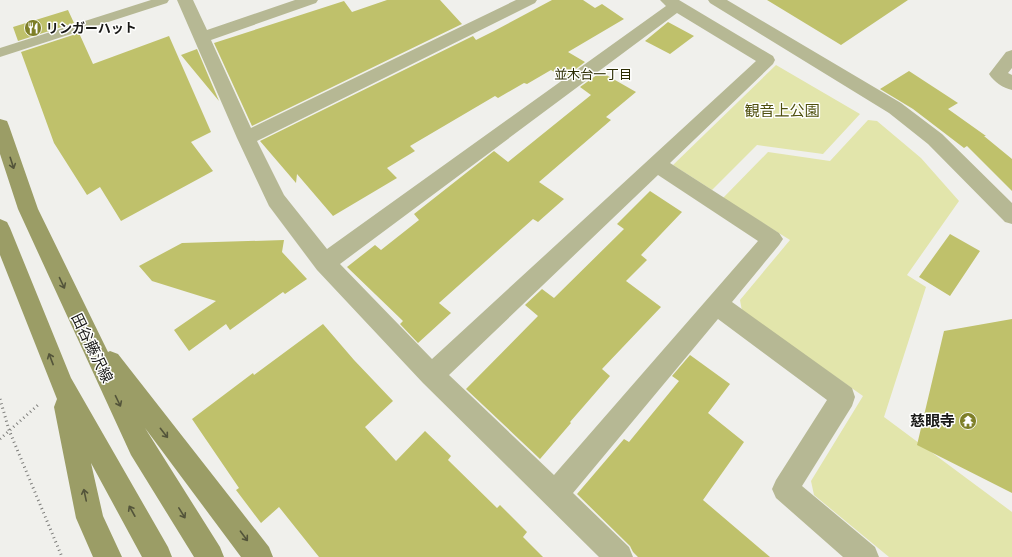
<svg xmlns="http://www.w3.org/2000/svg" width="1012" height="557" font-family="Cabin,'Noto Sans JP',sans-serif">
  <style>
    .green { fill: #e2e5ab }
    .building { fill: #bfc16b }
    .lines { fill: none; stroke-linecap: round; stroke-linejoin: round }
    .path { stroke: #7c7c79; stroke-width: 3; stroke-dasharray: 1 3.5; stroke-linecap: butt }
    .service { fill: #b6b894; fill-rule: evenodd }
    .minor { fill: #b6b894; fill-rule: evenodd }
    .tertiary { fill: #b6b894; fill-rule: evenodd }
    .secondary { fill: #9b9d66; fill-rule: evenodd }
    .oneway { stroke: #53543a }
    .labels { text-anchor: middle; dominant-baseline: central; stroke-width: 3; stroke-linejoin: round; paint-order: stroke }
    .far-poi-label { font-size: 13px; font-weight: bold; fill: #181816; stroke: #fffffe; text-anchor: start }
    .far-neighbourhood-label { font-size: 13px; fill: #2c2d02; stroke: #fffffe }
    .park-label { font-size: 15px; fill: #4f500e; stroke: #fffffe }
    .street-label { font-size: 15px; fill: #181816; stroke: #fffffe }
    .poi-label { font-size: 15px; font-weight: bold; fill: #181816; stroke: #fffffe; text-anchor: end }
  </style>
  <rect width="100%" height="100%" fill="#f0f0ec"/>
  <path class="green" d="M776,65L860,114L823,154L757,145L712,190L673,165Z
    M868,120L877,121L921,158L959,201L907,275L926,287L884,417L1012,512V557H889L814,495L811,481L863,396L742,311L740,300L790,240L723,198L768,152L830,161Z"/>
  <path class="building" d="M387,0H440L462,24L252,126L214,43L344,1L352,12Z
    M552,0H583L595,8L602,4L624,19L568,52L585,62L564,78L551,70L527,84L524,83L498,98L495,96L410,146L415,151L387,168L397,178L333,216L297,174L296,183L260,141L473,36L476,40L494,31Z
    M767,0H908L841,45Z
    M68,10L74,23L18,41L13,27Z
    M668,22L694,36L670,54L645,41Z
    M79,33L93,64L169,36L211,132L191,142L213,171L121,221L100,187L87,195L54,143L21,52Z
    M197,49L219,101L181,55Z
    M909,71L958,103L948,109L986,136H984L1012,159V191L967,146L964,148L913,109L880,89Z
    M601,72L636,92L606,117L611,120L539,182L564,199L538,222L533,219L439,303L451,313L418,343L400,324L403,321L347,267L375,245L381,250L419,220L414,214L494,151L508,162L591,95L580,87Z
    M650,191L682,212L641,255L647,260L626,281L661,307L602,369L610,376L570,422L571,423L540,459L466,389L538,316L525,305L542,289L554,298L624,229L617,224Z
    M950,234L980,251L950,296L919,277Z
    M284,240L282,252L307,279L285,294L283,292L230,330L226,324L189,351L174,330L216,301L152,281L139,266L182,243Z
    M1012,319V493L917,445L944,331Z
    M323,324L354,360L393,401L365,427L396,461L425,431L451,456L448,460L497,508L500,505L527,532L523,537L543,557H319L279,507L261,523L236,490L239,488L192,419L253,373L254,375Z
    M690,355L730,384L708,413L744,442L703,500L770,557H638L633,552L630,546L577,494L624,439L629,442L679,381L672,376Z"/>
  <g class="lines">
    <path class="path" d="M0,399L9,430L62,557
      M0,439L38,405"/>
    <path class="service" d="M151,0H169L167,3L0,57V48Z"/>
    <path class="minor" d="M177,0H193L207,30L295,0H318L316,3L211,40L251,128L516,0H537L535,3L257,141L284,195L327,249L666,6L660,0H679L773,56L775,60L773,64L670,163L779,233L783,239L779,245L732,302L852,388L855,397L852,406L802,486L875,547L879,557H843L776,498L772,489L776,480L827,400L718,319L573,493L629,547L633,557H599L423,383L317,270L269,206L237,138ZM677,13L756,61L432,359L340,264ZM658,175L758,241L554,475L449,375Z
      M1012,50V68L1008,73L1012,75V90C1003,88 994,82 989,74L1006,52Z"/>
    <path class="tertiary" d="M708,0H727L901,103L942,134L1012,203V224L1005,222L928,144L889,113L710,3Z"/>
    <path class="secondary" d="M0,119L7,121L9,126L38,209L108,352L110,351L118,354L269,547L273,557H241L145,428L220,547L224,557H194L131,455L18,209L0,154Z
      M0,219L7,222L10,228L71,378L168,547L172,557H142L91,463L103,516L122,557H93L76,518L54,407L57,399L0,255Z"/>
  </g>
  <defs><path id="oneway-shaft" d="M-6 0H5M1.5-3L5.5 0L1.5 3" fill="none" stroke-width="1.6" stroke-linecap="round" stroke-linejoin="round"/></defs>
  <g class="oneway">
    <use href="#oneway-shaft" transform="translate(12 163) rotate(72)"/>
    <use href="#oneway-shaft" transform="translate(62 283) rotate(65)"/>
    <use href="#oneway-shaft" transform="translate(51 359) rotate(-111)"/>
    <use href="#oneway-shaft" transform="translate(118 401) rotate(64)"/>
    <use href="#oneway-shaft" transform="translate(164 433) rotate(52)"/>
    <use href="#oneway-shaft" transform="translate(85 495) rotate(-102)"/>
    <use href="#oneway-shaft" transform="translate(132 511) rotate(-119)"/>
    <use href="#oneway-shaft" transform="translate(182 513) rotate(58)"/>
    <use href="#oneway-shaft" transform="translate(244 536) rotate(53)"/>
  </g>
  <defs>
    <g id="restaurant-disc" transform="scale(0.9)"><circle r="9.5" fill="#7e7f28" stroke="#fffffe"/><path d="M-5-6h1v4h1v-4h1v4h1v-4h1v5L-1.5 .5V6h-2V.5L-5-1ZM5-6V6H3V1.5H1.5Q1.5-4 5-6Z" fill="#fff"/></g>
    <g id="temple-disc" transform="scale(0.9)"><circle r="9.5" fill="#7e7f28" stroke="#fffffe"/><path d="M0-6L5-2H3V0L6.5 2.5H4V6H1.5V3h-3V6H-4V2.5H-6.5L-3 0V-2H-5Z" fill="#fff"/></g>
  </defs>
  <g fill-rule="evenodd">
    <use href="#restaurant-disc" x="33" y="28"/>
    <use href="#temple-disc" x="968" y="421"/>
  </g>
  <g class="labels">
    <g class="far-poi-label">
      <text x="46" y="28">リンガーハット</text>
    </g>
    <g class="far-neighbourhood-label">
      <text x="593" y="74">並木台一丁目</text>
    </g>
    <g class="park-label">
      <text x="782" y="111">観音上公園</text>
    </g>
    <g class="street-label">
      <text transform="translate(92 348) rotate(64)">田谷藤沢線</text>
    </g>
    <g class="poi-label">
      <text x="955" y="421">慈眼寺</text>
    </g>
  </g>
</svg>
